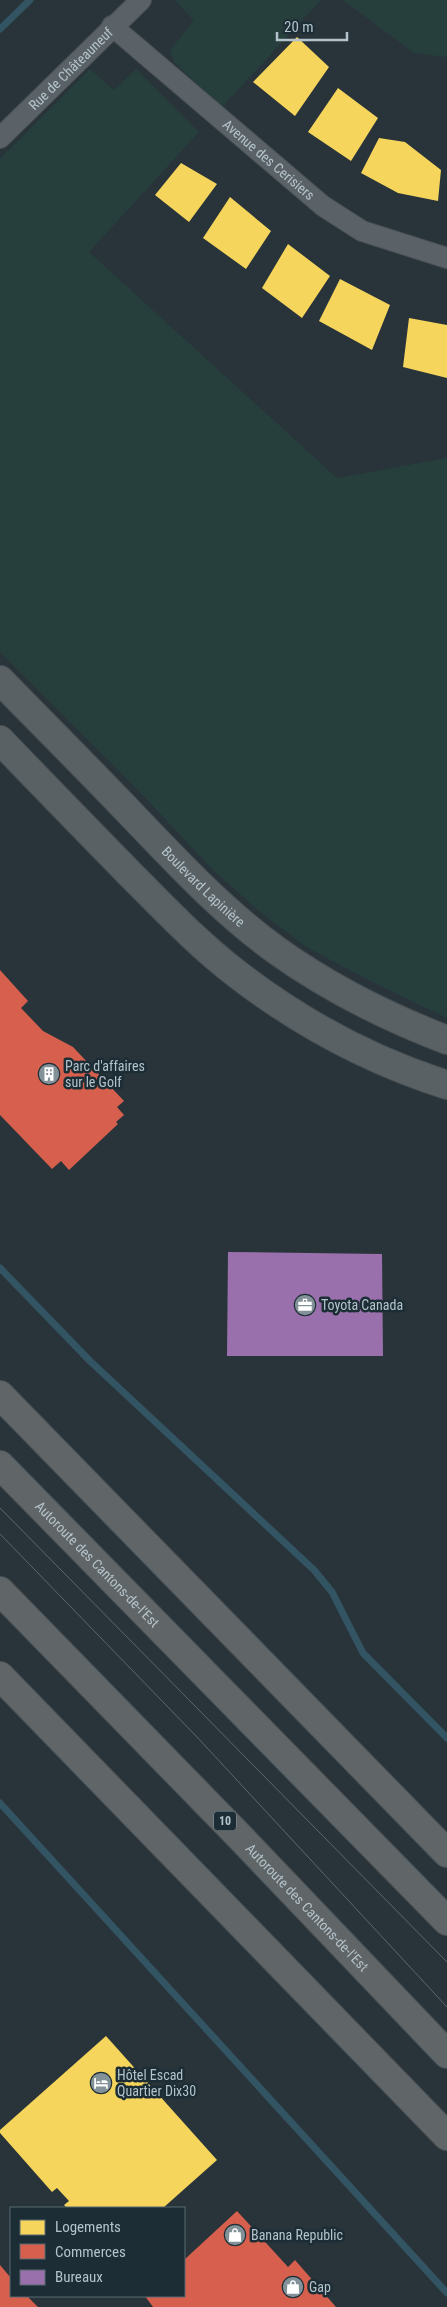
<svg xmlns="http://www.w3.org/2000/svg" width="447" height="2307" font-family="'Roboto Condensed',sans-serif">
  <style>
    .green { fill: #263f3d }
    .homes { fill: #f6d55c }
    .shops { fill: #d6604d }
    .offices { fill: #9970ab }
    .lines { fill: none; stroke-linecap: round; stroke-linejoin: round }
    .stream { stroke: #335462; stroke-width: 7 }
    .minor-casing { stroke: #485054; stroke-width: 22 }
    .secondary-casing { stroke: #485054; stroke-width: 30 }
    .motorway-casing { stroke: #465055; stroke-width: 30 }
    .minor { stroke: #5a6267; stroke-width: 20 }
    .secondary { stroke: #596165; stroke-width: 28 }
    .motorway { stroke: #606567; stroke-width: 28 }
    .tram { stroke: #5e666b; stroke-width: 1 }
    .labels { text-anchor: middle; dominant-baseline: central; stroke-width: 5; stroke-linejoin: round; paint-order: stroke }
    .shield { fill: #1c2d35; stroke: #86969e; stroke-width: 1 }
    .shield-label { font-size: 12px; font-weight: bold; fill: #b4c3cb }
    .street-label { font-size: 14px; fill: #b4c3cb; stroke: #1c2d35 }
    .poi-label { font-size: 14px; fill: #b4c3cb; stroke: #1c2d35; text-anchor: start }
  </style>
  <rect width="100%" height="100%" fill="#29343a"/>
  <path class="green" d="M175,0H321L222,107L174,62L170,50L194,21Z
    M343,0H447V57L414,53Z
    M90,69L114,90L136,69L199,132L89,252L337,478L447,458V1018L368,980L305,946L259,911L212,869L139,791L0,652V159Z"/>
  <path class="homes" d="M297,37L329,67L295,116L253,82Z
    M338,88L378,118L351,161L308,132Z
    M379,138L405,142L441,170L438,201L398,193L361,173Z
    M181,163L217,184L189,222L155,195Z
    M230,197L271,231L246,269L203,238Z
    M288,244L330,276L302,318L262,288Z
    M340,279L390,305L372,350L319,321Z
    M409,318L447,325V378L403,367Z
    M106,2036L217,2160L163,2208H67L64,2205L69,2201L57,2188L52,2192L0,2133V2130Z"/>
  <path class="shops" d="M0,970L28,1001L21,1008L43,1031L73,1047L124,1101L117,1107L124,1115L116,1122L118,1124L69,1170L61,1161L52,1169L0,1115Z
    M237,2211L288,2267L295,2260L336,2307H153L145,2296H184V2260Z
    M0,2265L11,2278V2296H27L38,2307H0Z"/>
  <path class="offices" d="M228,1252L382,1254L383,1356H227Z"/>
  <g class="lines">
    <path class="stream" d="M0,29L30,0
      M0,1268L90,1361L314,1570L332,1592L363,1653L447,1738
      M0,1803L447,2293"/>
    <g class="minor-casing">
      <g id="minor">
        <path id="s1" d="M112,26L323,206L362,231L447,258"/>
        <path id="s2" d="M0,138L141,0"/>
      </g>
    </g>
    <g class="secondary-casing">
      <g id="secondary">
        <path id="s3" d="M0,680C43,724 87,768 130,813C176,861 222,911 276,950C329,988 387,1017 447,1040"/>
        <path d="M0,740C44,786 88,831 132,876C166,910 199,945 237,974C299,1022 372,1061 447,1085"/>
      </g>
    </g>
    <g class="motorway-casing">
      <g id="motorway">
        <path d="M0,1395L447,1853"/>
        <path id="s4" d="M0,1465L447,1921"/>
        <path id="s5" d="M0,1591L240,1837L447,2054"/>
        <path d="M0,1676L447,2136"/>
      </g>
    </g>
    <use href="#minor" class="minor"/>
    <use href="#secondary" class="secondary"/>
    <use href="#motorway" class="motorway"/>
    <path class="tram" d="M0,1508L447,1962
      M0,1534L197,1737L447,2007"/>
  </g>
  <defs>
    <g id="building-disc" transform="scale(1.125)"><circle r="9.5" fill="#839198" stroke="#1c2d35"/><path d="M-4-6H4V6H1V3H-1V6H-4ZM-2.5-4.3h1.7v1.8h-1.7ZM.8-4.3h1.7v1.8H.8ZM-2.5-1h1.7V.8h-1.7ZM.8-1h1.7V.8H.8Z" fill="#fff"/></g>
    <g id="office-disc" transform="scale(1.125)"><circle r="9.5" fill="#839198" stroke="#1c2d35"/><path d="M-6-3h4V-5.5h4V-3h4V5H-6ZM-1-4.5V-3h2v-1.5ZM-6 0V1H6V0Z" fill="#fff"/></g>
    <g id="hotel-disc" transform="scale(1.125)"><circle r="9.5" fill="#839198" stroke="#1c2d35"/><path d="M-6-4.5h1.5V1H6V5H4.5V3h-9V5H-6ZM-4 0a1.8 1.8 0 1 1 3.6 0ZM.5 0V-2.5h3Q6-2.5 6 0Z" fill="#fff"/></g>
    <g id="shop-disc" transform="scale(1.125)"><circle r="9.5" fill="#839198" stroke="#1c2d35"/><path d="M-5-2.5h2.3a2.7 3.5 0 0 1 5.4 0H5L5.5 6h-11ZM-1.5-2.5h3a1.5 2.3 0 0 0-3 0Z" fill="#fff"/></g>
  </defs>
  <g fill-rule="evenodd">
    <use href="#building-disc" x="49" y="1074"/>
    <use href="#office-disc" x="305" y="1305"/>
    <use href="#hotel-disc" x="101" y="2083"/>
    <use href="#shop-disc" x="235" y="2235"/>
    <use href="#shop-disc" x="293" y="2287"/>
  </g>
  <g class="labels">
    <rect class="shield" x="214" y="1811.5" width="22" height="19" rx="4"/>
    <g class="shield-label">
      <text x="225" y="1821">10</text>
    </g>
    <g class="street-label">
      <text stroke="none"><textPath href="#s2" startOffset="99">Rue de Châteauneuf</textPath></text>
      <text stroke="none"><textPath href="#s1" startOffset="206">Avenue des Cerisiers</textPath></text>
      <text stroke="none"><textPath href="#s3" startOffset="290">Boulevard Lapinière</textPath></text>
      <text stroke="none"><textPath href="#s4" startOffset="139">Autoroute des Cantons-de-l'Est</textPath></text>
      <text stroke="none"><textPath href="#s5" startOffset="441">Autoroute des Cantons-de-l'Est</textPath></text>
    </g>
    <g class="poi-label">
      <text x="65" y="1066">Parc d'affaires<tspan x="65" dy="16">sur le Golf</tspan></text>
      <text x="321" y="1305">Toyota Canada</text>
      <text x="117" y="2075">Hôtel Escad<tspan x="117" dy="16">Quartier Dix30</tspan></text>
      <text x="251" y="2235">Banana Republic</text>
      <text x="309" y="2287">Gap</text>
    </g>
  </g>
  <rect x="10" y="2207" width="175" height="90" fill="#1c2d35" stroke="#596971"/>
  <rect x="20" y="2220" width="25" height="15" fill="#f6d55c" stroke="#596971"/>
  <text x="55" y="2232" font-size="15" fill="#b4c3cb">Logements</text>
  <rect x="20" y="2244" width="25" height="15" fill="#d6604d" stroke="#596971"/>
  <text x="55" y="2257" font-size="15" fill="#b4c3cb">Commerces</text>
  <rect x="20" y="2270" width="25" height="15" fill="#9970ab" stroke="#596971"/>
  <text x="55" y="2282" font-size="15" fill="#b4c3cb">Bureaux</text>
  <path d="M277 32v8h70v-8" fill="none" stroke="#b4c3cb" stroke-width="2.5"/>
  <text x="284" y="32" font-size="15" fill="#b4c3cb" stroke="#1c2d35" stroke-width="4" paint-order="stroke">20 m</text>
</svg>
